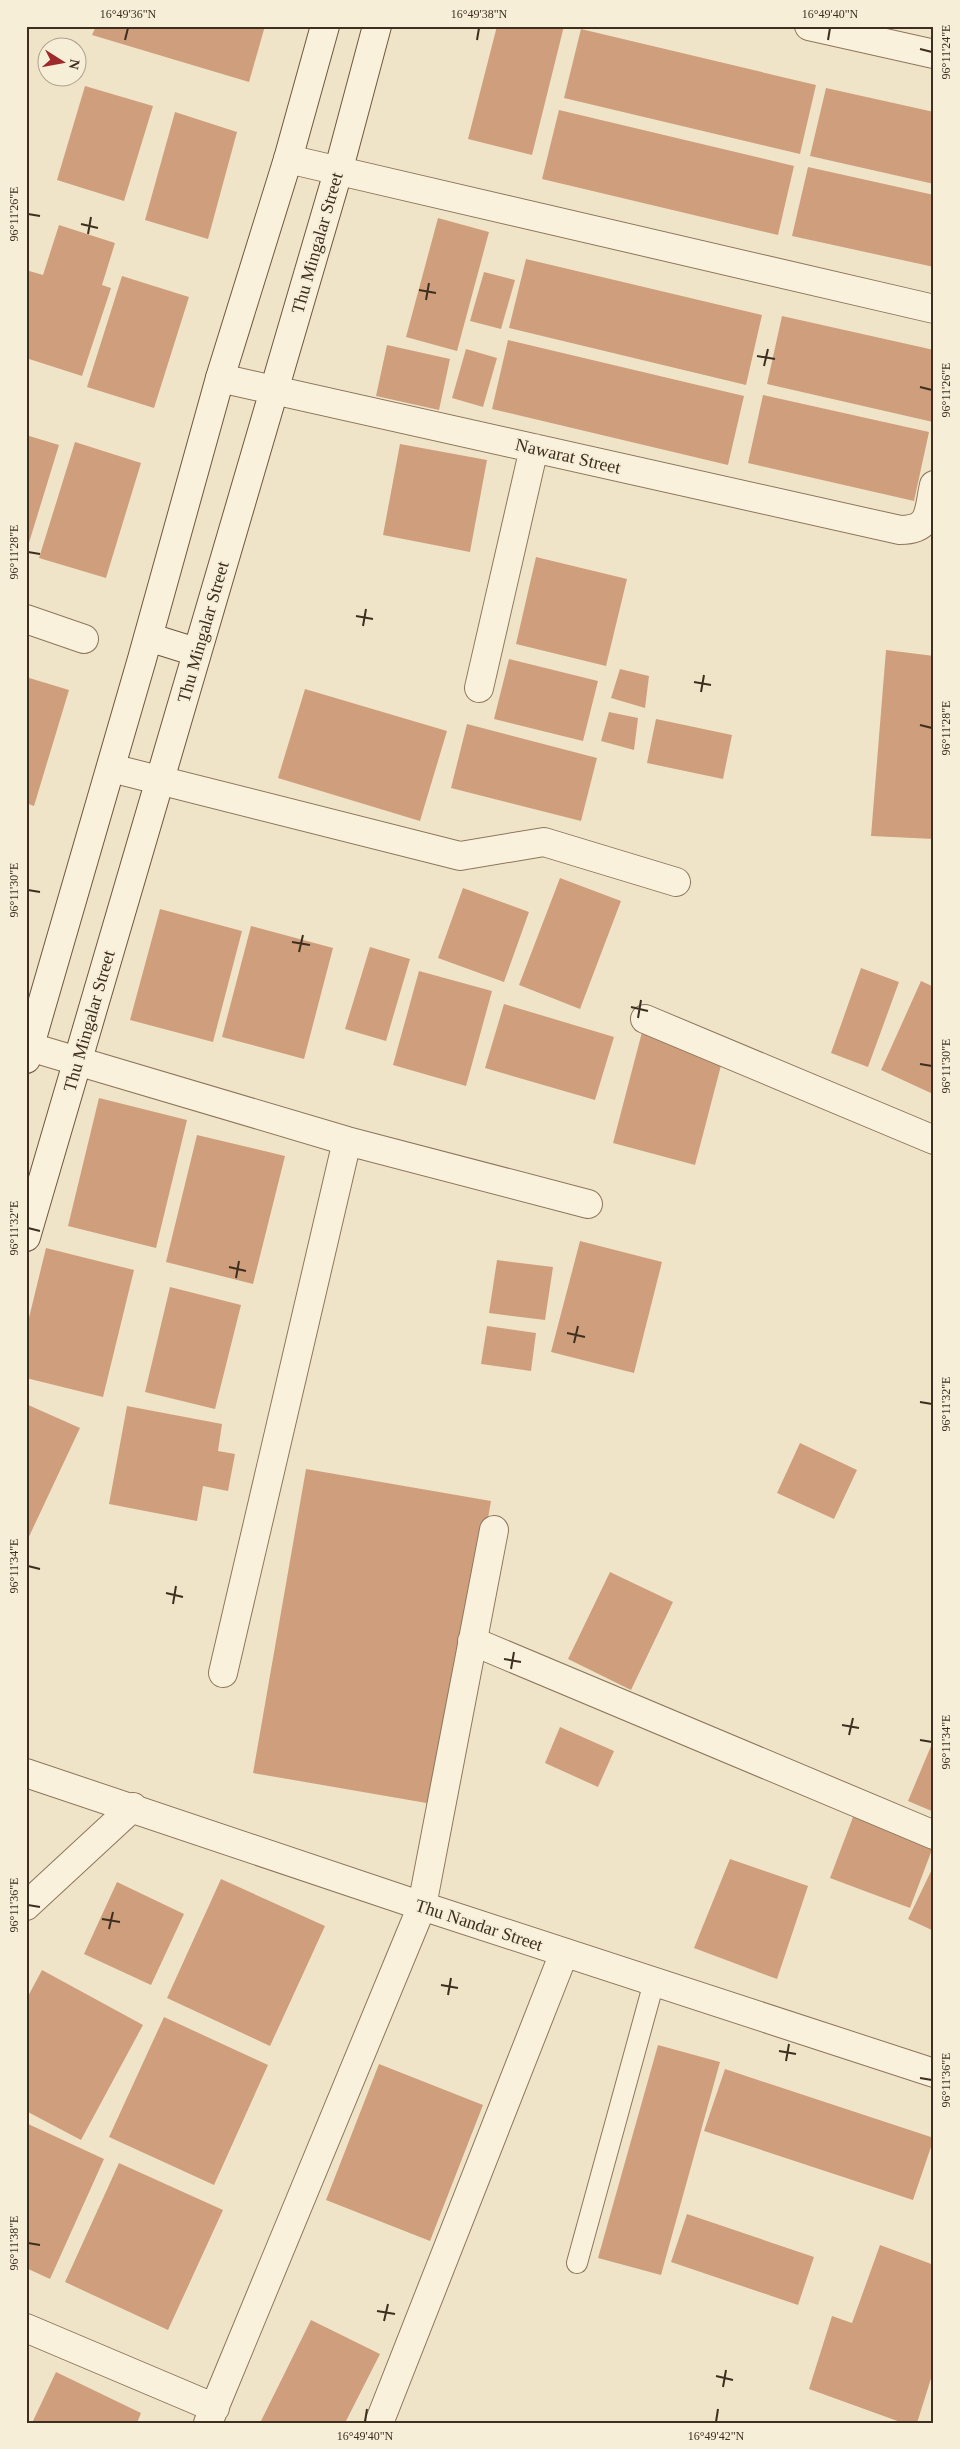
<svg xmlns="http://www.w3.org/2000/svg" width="960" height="2449" font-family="Georgia,serif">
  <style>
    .building { fill: #cf9f7d }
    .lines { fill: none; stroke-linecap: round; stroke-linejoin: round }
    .lane-casing { stroke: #8d765c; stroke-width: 22 }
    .street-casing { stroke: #8d765c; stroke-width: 30 }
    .secondary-casing { stroke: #6f573f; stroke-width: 30 }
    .lane { stroke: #faf1dc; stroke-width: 20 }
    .street { stroke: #faf1dc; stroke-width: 28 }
    .secondary { stroke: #faf1dc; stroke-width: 28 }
    .ticks { fill: none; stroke: #3d2e20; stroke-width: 2 }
    .labels { text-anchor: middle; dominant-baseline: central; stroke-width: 4; stroke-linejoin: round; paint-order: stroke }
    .street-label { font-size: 18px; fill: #3d2e20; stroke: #f7eed8 }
    .neatline { fill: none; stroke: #3d2e20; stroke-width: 2 }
    .ticks-label { font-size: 12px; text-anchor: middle; fill: #3d2e20 }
  </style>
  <rect width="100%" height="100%" fill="#f0e4c8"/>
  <path class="building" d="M96,26H265L249,82L92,35Z
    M497,26H564L532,155L468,139Z
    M581,29L816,85L800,154L564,98Z
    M85,86L153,106L124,201L57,180Z
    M826,88L934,112V184L810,156Z
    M559,110L794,166L778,235L542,179Z
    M175,112L237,132L208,239L145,220Z
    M808,167L934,195V267L792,236Z
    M438,218L489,232L457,351L406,337Z
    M59,225L115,243L102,285L111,288L82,376L26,358V270L43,275Z
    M526,259L762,315L746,385L509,328Z
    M484,272L515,280L501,329L470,321Z
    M122,276L189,297L154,408L87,387Z
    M782,316L934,350L933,422L767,384Z
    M508,340L744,396L728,465L492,409Z
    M387,345L450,359L439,410L376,396Z
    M466,349L497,358L483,407L452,398Z
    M763,395L929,432L914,501L748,463Z
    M26,435L59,445L28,546L26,545Z
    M75,442L141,463L106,578L39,558Z
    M400,444L487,460L470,552L383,535Z
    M536,557L627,579L606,666L516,644Z
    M886,650L934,656V839L871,836Z
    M509,659L598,681L583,741L494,719Z
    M620,669L649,676L645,708L611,698Z
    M26,677L69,690L34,806L26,803Z
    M305,689L447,731L420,821L278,778Z
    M609,712L638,718L634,750L601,741Z
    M656,719L732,735L723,779L647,763Z
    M467,724L597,758L581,821L451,788Z
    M560,878L621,901L580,1009L519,985Z
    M463,888L529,912L504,982L438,958Z
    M160,909L242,931L213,1042L130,1020Z
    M251,926L333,948L304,1059L222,1037Z
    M370,947L410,959L386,1041L345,1029Z
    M861,968L899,982L868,1067L831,1053Z
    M419,971L492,991L466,1086L393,1065Z
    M921,981L934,987L933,1094L881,1070Z
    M504,1004L614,1037L595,1100L485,1068Z
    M642,1032L724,1054L695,1165L613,1143Z
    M99,1098L187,1120L156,1248L68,1226Z
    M197,1135L285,1156L253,1284L166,1262Z
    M580,1241L662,1262L634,1373L551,1352Z
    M46,1248L134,1270L103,1397L26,1378V1330Z
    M497,1260L553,1267L545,1320L489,1313Z
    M170,1287L241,1305L215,1409L145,1392Z
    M487,1326L536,1333L531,1371L481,1364Z
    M26,1404L80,1428L26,1543Z
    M127,1406L222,1424L218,1451L235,1454L228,1491L203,1486L197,1521L109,1504Z
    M800,1443L857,1470L834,1519L777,1493Z
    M306,1469L491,1501L438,1805L253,1773Z
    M610,1572L673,1602L631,1690L568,1659Z
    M560,1727L614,1751L598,1787L545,1763Z
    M934,1739V1812L908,1801Z
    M853,1817L933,1847L910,1908L830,1878Z
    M730,1859L808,1886L777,1979L694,1948Z
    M934,1865V1931L908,1919Z
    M221,1879L325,1926L270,2046L167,1998Z
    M117,1882L184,1914L151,1985L84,1954Z
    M42,1970L143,2025L81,2140L26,2111V2000Z
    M164,2017L268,2065L214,2185L109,2137Z
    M658,2045L720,2062L661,2275L598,2258Z
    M379,2064L483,2105L430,2241L326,2200Z
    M725,2069L934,2138L913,2200L704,2131Z
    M26,2123L104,2159L50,2279L26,2268Z
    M119,2163L223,2210L168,2330L65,2282Z
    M687,2214L814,2257L798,2305L671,2262Z
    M880,2245L934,2265V2369L917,2423H903L809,2389L832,2316L852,2323Z
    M311,2320L380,2354L345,2423H260Z
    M56,2372L141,2413L137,2423H32Z"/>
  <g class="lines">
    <g class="lane-casing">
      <path id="lane" d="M577,2263L654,1982"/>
    </g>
    <g class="street-casing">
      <path id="street" d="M809,26L934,54
        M288,159L934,309
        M220,378L900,530C932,530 928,511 934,485
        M26,619L84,639
        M479,688L534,448
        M111,768L460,856L544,842L676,882
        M645,1019L934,1140
        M30,1047L347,1141L588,1204
        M472,1641L934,1835
        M223,1673L347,1141
        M26,1773L422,1906L934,2073
        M26,1906L133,1807
        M26,2328L215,2408
        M208,2423L422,1906L494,1530
        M379,2423L564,1953"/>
    </g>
    <g class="secondary-casing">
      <path id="secondary" d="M148,637L196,652
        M26,1059L142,659L220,378L288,159L325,26
        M26,1237L338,172L377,26"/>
    </g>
    <use href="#lane" class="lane"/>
    <use href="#street" class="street"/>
    <use href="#secondary" class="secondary"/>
  </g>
  <path class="ticks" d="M125,40L128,28M477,40L479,28M828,40L830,28M920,49L932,52M28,214L40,216M81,224L98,228M88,234L91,217M419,290L436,293M426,300L429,283M757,356L775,359M764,366L768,349M920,387L932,390M28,552L40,554M356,616L373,619M363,626L366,609M694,682L711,685M701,692L704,675M920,725L932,728M28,890L40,892M292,942L310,945M299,952L303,935M631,1007L648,1011M638,1018L641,1000M920,1064L932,1066M28,1228L40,1231M229,1267L246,1271M236,1278L239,1261M567,1333L585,1337M574,1343L578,1326M920,1402L932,1404M28,1566L40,1569M166,1593L183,1597M173,1604L176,1586M504,1659L521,1662M511,1669L514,1652M842,1725L859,1728M849,1735L853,1718M920,1740L932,1742M28,1905L40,1907M102,1919L120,1922M109,1929L113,1912M441,1985L458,1988M448,1995L451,1978M779,2051L796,2054M786,2061L789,2044M920,2078L932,2080M28,2243L40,2245M377,2311L395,2314M384,2321L388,2304M716,2376L733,2380M723,2387L726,2370M365,2422L367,2409M716,2422L718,2409"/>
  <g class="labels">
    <g class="street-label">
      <text transform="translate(317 243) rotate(-74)">Thu Mingalar Street</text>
      <text transform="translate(568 456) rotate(13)">Nawarat Street</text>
      <text transform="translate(203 632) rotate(-74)">Thu Mingalar Street</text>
      <text transform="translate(89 1021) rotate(-74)">Thu Mingalar Street</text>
      <text transform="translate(479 1925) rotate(18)">Thu Nandar Street</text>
    </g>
  </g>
  <rect width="960" height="2449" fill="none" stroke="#f7eed8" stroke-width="55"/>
  <g transform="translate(62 62) rotate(101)"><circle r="24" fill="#f7eed8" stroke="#ada18e"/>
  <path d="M0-4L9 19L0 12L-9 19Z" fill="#9e2a2b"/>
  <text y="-8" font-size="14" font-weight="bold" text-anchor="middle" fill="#3d2e20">N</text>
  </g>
  <rect x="28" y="28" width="904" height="2394" class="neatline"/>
  <g class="ticks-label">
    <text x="128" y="18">16°49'36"N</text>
    <text x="479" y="18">16°49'38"N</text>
    <text x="830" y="18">16°49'40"N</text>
    <text transform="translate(946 52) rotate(-90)" y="4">96°11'24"E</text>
    <text transform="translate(14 214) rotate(-90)" y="4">96°11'26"E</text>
    <text transform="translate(946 390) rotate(-90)" y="4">96°11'26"E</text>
    <text transform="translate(14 552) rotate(-90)" y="4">96°11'28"E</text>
    <text transform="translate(946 728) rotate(-90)" y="4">96°11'28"E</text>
    <text transform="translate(14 890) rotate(-90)" y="4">96°11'30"E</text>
    <text transform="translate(946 1066) rotate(-90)" y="4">96°11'30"E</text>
    <text transform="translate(14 1228) rotate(-90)" y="4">96°11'32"E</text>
    <text transform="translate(946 1404) rotate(-90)" y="4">96°11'32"E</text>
    <text transform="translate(14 1566) rotate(-90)" y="4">96°11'34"E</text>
    <text transform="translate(946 1742) rotate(-90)" y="4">96°11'34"E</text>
    <text transform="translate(14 1905) rotate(-90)" y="4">96°11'36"E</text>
    <text transform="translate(946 2080) rotate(-90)" y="4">96°11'36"E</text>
    <text transform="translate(14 2243) rotate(-90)" y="4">96°11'38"E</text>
    <text x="365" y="2440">16°49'40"N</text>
    <text x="716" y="2440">16°49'42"N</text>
  </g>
</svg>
